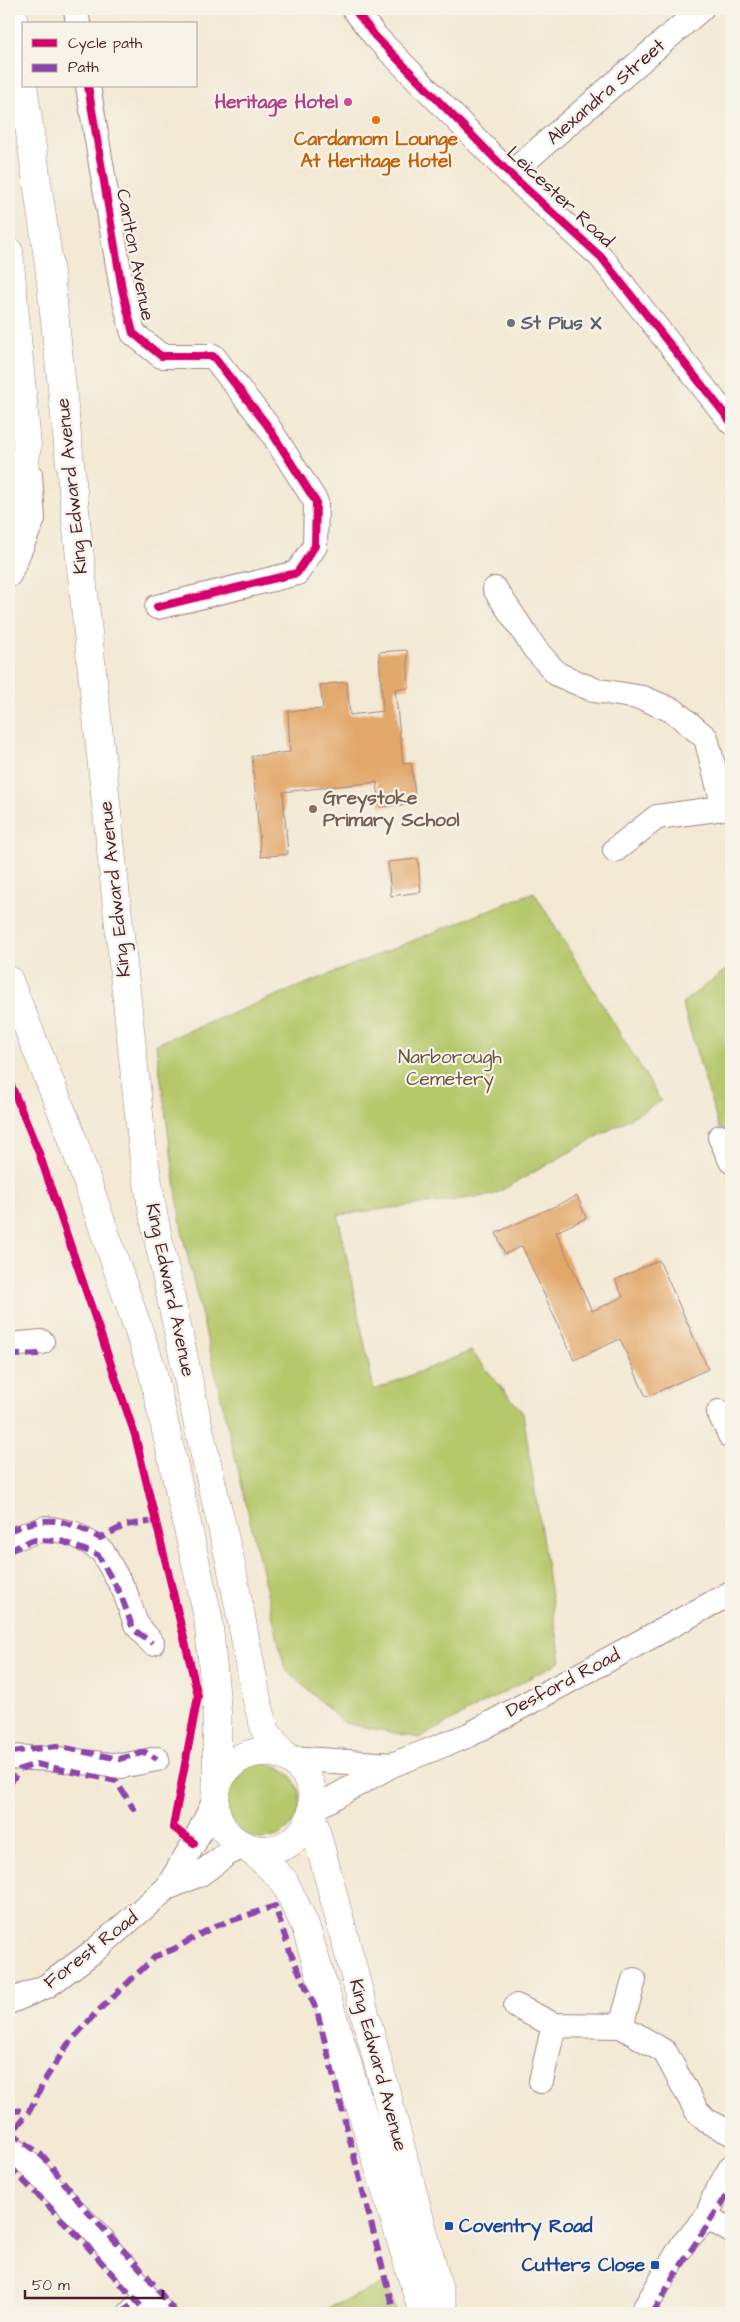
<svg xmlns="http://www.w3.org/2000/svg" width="740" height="2322" font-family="'Architects Daughter',sans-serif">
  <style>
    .green { fill: #b5c86b; stroke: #80744b }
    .building { fill: #e2a86b }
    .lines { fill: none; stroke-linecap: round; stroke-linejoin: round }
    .minor-casing { stroke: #9e8480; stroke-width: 26 }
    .major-casing { stroke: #9e8480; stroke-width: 29 }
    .minor { stroke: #fff; stroke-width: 24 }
    .major { stroke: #fff; stroke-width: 28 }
    .quiet { stroke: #8e44ad; stroke-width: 6; stroke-dasharray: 12 6; stroke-linecap: butt }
    .cycleway-casing { stroke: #f7f3e8; stroke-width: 11 }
    .cycleway { stroke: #d6006c; stroke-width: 8 }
    .hotel-dot { fill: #d1479c; stroke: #f7f3e8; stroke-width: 2 }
    .food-dot { fill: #e8710a; stroke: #f7f3e8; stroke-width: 2 }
    .worship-dot { fill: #6b7280; stroke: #f7f3e8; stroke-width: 2 }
    .education-dot { fill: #8d6e63; stroke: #f7f3e8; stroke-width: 2 }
    .transit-dot { fill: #1a4fb4; stroke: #f7f3e8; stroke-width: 2 }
    .labels { text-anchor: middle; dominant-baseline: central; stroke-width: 4.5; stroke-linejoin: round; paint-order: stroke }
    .street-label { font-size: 19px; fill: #4a1f2b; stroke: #f7f3e8 }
    .hotel-label { font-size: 19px; font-weight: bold; fill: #b23c85; stroke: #f7f3e8; text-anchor: end }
    .food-label { font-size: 19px; font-weight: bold; fill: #c56008; stroke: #f7f3e8 }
    .worship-label { font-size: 19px; font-weight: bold; fill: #5b616d; stroke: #f7f3e8; text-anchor: start }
    .education-label { font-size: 19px; font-weight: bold; fill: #785e54; stroke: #f7f3e8; text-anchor: start }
    .park-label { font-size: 19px; fill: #6a523e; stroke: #f7f3e8 }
    .transit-label { font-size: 19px; font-weight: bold; fill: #164399; stroke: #f7f3e8; text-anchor: start }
  </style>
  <rect width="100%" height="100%" fill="#f7f3e8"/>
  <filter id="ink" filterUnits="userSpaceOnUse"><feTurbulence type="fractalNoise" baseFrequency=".02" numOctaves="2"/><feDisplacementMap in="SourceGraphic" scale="10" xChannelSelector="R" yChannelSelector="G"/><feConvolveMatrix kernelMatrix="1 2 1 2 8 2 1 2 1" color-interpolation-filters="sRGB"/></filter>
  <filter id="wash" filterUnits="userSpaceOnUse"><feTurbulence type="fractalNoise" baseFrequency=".0096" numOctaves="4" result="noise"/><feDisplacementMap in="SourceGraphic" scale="20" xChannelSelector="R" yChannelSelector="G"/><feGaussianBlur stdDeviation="1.12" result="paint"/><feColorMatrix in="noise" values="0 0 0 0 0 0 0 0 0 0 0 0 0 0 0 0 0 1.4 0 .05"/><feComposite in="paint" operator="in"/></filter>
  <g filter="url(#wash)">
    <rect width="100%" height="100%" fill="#f3e9d4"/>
    <path class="green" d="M534,892L661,1101L493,1195L338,1215L374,1390L471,1351L523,1413L561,1661L420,1738L344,1723L285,1669L182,1232L156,1044Z
      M731,966V1133L719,1128L682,1003Z
      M224 1801a38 38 0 1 1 76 0a38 38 0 1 1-76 0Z
      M386,2282L396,2313H318Z"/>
    <g id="blocks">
      <path class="building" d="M407,650L409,688L395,689L403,764L411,763L416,803L380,807L377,782L283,792L288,854L261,857L252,756L290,752L288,711L323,709L320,685L347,682L350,715L383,711L379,652Z
        M418,859L421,892L391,896L388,862Z
        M577,1196L586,1218L556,1232L592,1311L623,1297L615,1280L659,1260L708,1369L646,1397L620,1339L574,1360L522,1246L505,1254L496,1233Z"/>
    </g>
  </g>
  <g filter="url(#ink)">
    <use href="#blocks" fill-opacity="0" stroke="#9e8480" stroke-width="1"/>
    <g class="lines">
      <g class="minor-casing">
        <path id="minor" d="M76,9L78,24
          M354,9L375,36L510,174L601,257L731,422
          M88,86L122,289L133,333L161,356H213L267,425L316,502L315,546L297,573L157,607
          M510,174L701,9
          M9,575L33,519L30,475
          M495,589L535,649L557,674L594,690L643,698L674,711L706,738L724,808
          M615,850L657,817L731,807
          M720,1137L731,1161
          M9,1345L42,1342
          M719,1412L731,1437
          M9,1540L46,1528L73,1533L102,1551L125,1592L136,1624L152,1643
          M9,1757L55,1759L121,1766L157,1759
          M290,1758L392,1765
          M313,1809L392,1765L469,1735L731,1593
          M167,1888L194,1843L214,1802
          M9,2002L47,1986L94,1951L167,1888L200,1874L227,1854L243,1846
          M516,2006L554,2025
          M621,2026L634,1980
          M541,2081L554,2025L621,2026L665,2052L697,2111L707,2121L731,2133
          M9,2148L17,2152L102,2239L111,2252L130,2272L147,2298L163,2313
          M707,2217L731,2231
          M130,2313L147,2298
          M642,2313L683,2244L707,2217L715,2195L731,2167"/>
      </g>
      <g class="major-casing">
        <path id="major" d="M12,9L49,265L143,1152L153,1214L200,1434L231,1565L258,1705L266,1732L284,1755
          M9,252L27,446L17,519L9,530
          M9,981L69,1129L152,1369L208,1617L217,1711V1786
          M215 1801a49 49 0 1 1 98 0a49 49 0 1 1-98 0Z
          M312,1816L445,2313
          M249,1849L266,1863L284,1881L305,1925L423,2313"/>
      </g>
      <use href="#minor" class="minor"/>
      <use href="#major" class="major"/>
      <path class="quiet" d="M9,1355L42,1354
        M9,1531C47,1514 64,1519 100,1538L126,1525L155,1521
        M9,1551L32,1540L61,1541L98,1555L121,1595L133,1629L152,1643
        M12,1752L56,1746L119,1759L145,1752L157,1759
        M9,1785L20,1769L36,1764L116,1781L135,1811
        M9,2111L30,2110
        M9,2166L79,2237L147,2313
        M121,2313L137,2301
        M176,2313L148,2277L84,2208L44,2157L12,2133L30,2110L46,2078L68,2044L95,2014L156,1956L174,1949L215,1926L275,1906L290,1952L317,2011L394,2313
        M653,2313L674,2276L731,2189"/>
      <g class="cycleway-casing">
        <path id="cycleway" d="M354,9L375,36L510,174L601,257L731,422
          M88,86L122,289L133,333L161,356H213L267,425L316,502L315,546L297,573L157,607
          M9,1080L39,1153L135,1435L198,1696L173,1827L194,1843"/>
      </g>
      <use href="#cycleway" class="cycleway"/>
    </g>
  </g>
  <circle class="hotel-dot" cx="348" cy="102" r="5"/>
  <circle class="food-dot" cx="376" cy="120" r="5"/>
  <circle class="worship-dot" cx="511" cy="323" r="5"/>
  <circle class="education-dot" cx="313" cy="809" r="5"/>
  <g class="transit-dot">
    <rect x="444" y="2221" width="10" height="10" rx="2.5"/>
    <rect x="650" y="2260" width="10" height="10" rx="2.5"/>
  </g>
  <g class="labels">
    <g class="street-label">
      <text transform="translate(606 92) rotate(-41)">Alexandra Street</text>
      <text transform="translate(560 197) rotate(43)">Leicester Road</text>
      <text transform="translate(135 255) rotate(79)">Carlton Avenue</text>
      <text transform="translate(72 486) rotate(-96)">King Edward Avenue</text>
      <text transform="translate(115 889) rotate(-96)">King Edward Avenue</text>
      <text transform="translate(170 1290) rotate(78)">King Edward Avenue</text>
      <text transform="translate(563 1683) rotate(-28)">Desford Road</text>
      <text transform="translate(91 1950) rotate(-38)">Forest Road</text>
      <text transform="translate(378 2065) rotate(75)">King Edward Avenue</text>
    </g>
    <g class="hotel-label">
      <text x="338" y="102">Heritage Hotel</text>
    </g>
    <g class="food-label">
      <text x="376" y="139">Cardamom Lounge<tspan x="376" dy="22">At Heritage Hotel</tspan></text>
    </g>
    <g class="worship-label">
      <text x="521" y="323">St Pius X</text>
    </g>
    <g class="education-label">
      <text x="323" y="798">Greystoke<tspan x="323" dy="22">Primary School</tspan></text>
    </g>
    <g class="park-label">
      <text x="450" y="1057">Narborough<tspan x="450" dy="22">Cemetery</tspan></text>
    </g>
    <g class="transit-label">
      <text x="459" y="2226">Coventry Road</text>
      <text x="645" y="2265" text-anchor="end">Cutters Close</text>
    </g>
  </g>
  <rect width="740" height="2322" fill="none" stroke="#f7f3e8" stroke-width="30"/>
  <rect x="22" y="22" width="175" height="65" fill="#f7f3e8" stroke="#b29e9c"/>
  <rect x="32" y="39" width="25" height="8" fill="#d6006c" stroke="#b29e9c"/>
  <text x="68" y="48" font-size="15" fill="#4a1f2b">Cycle path</text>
  <rect x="32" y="64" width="25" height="8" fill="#8e44ad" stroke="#b29e9c"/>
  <text x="68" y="72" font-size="15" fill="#4a1f2b">Path</text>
  <path d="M25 2290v8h138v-8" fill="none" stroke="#4a1f2b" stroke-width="2.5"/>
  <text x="32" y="2290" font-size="15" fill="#4a1f2b" stroke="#f7f3e8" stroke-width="4" paint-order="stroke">50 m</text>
</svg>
